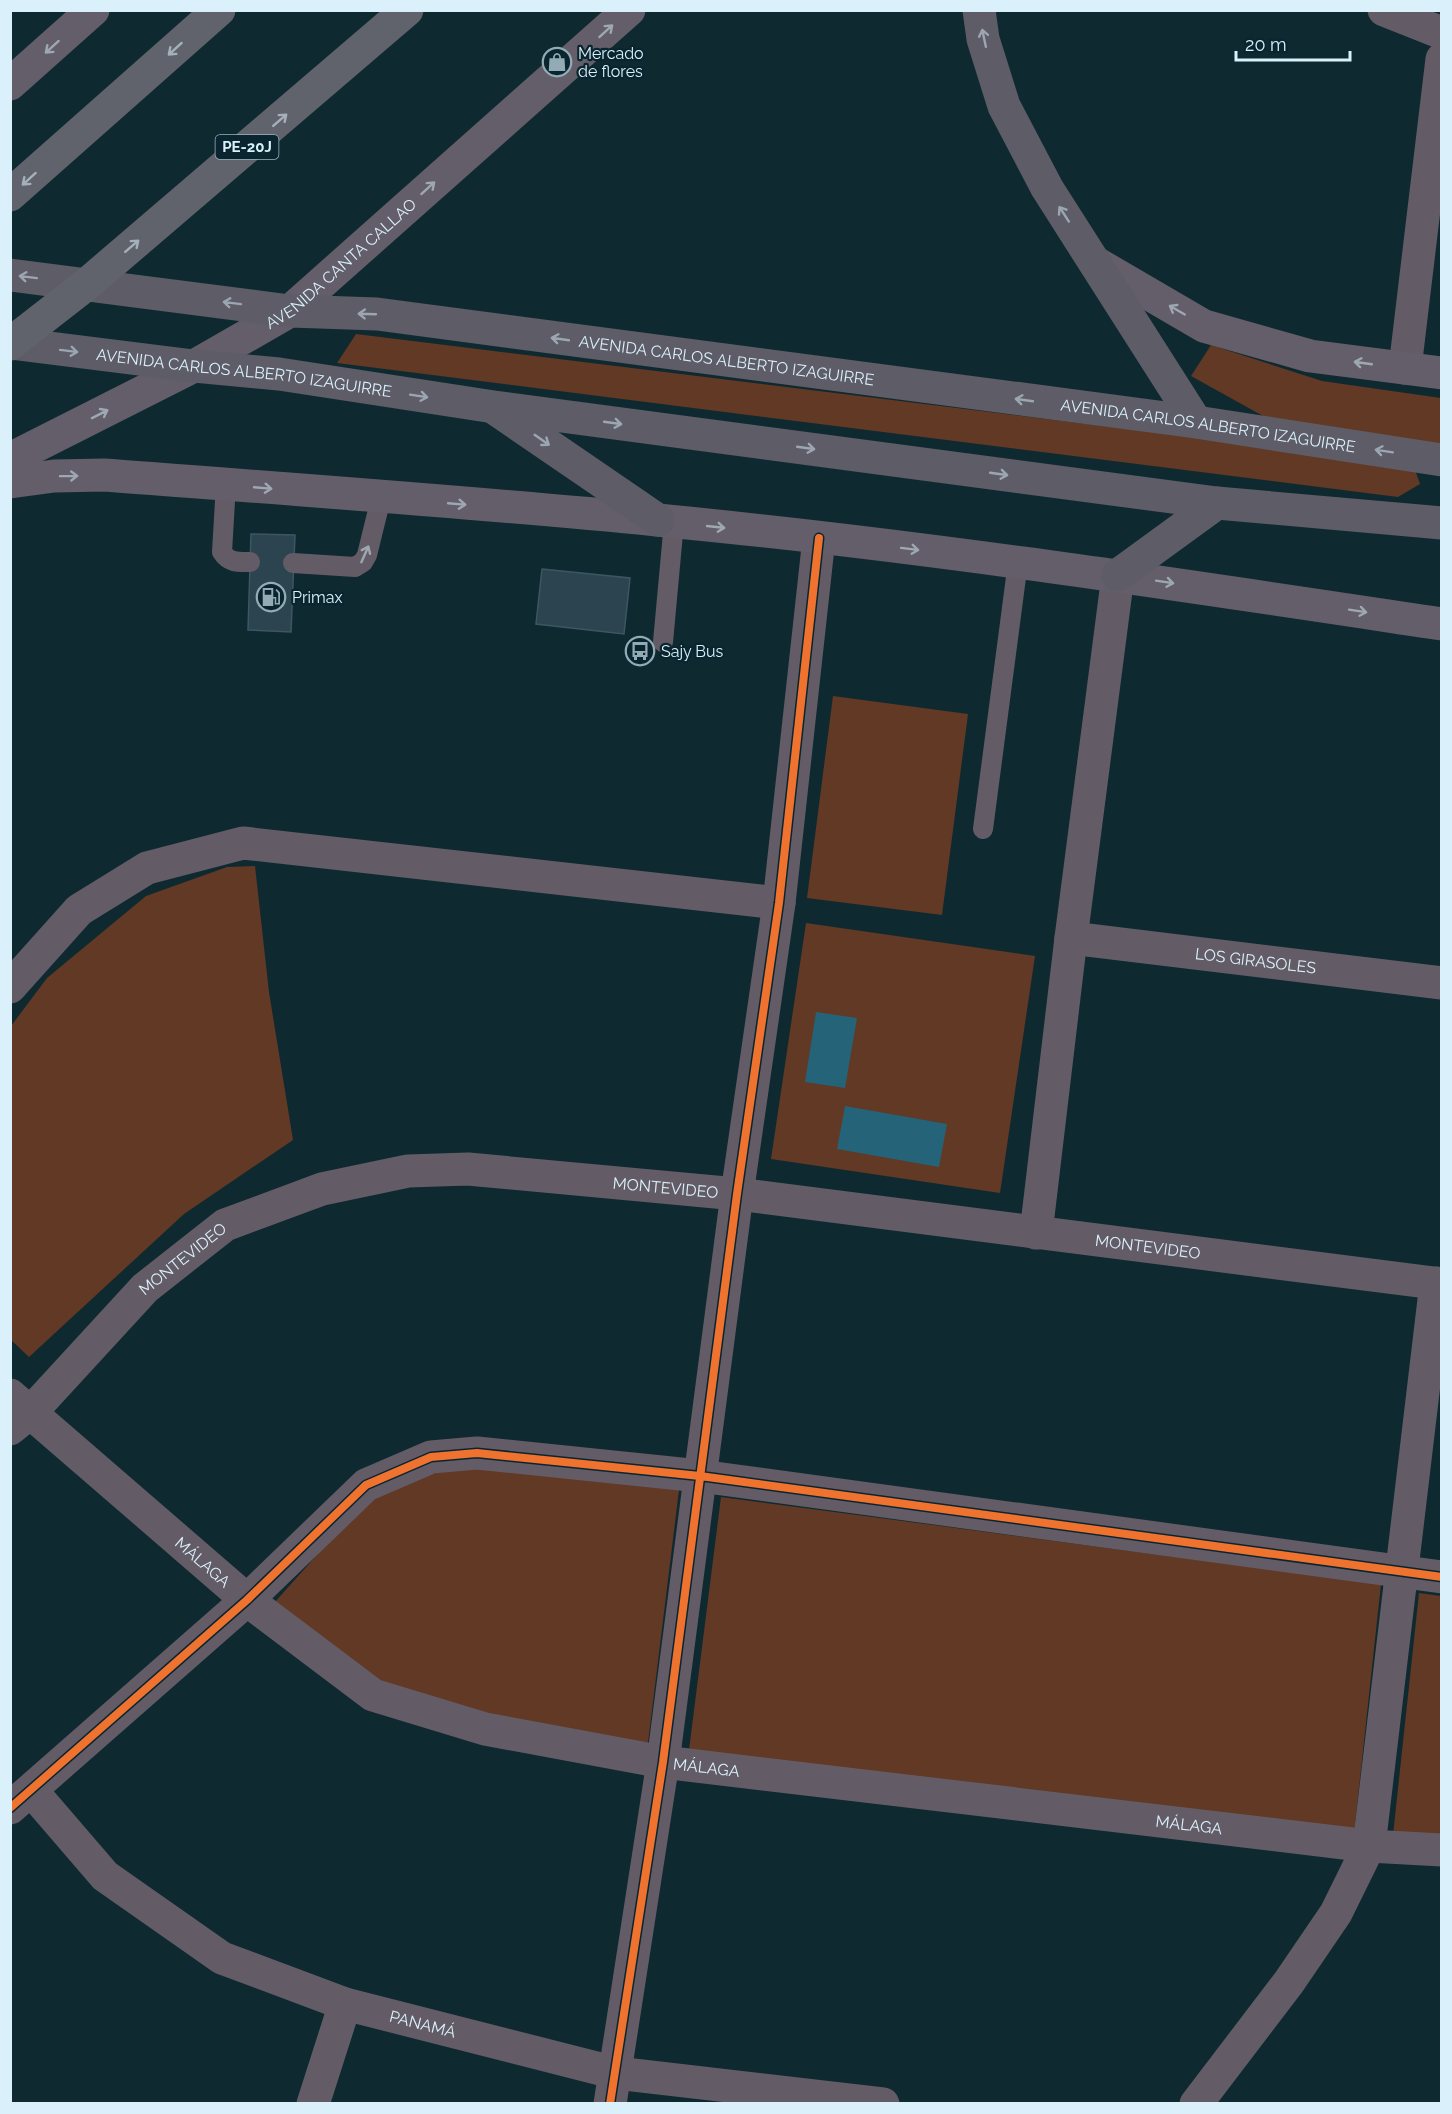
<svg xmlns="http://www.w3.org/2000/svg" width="1452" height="2114" font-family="Raleway,sans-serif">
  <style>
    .green { fill: #613924 }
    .water { fill: #256379 }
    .building { fill: #2b4450; stroke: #3f5662; stroke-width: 1.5 }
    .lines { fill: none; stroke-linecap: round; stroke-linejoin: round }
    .lane { stroke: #635c67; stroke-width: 20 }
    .street { stroke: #635c67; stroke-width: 33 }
    .secondary { stroke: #635e69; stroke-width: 33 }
    .primary { stroke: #5d5c67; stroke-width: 33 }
    .highway { stroke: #61636c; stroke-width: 33 }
    .cycleway-casing { stroke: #0a252f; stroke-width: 11 }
    .cycleway { stroke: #ef722f; stroke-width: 8 }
    .oneway { stroke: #9ea8b2 }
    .oneway2 { stroke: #9ca6b1 }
    .oneway3 { stroke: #a4b1bb }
    .oneway4 { stroke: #9ea6b1 }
    .labels { text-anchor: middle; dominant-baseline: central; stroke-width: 4.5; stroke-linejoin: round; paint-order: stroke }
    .shield { fill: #0a252f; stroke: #9cb4be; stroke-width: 1.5 }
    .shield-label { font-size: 15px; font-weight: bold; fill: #daf1fb }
    .poi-label { font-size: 16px; fill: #daf1fb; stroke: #0a252f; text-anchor: start }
    .street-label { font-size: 16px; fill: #daf1fb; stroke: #0a252f }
  </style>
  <rect width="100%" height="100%" fill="#0f2931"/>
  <path class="green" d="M356,334L1413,464L1420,484L1398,497L337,363Z
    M1211,345L1322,381L1441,398V448L1292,432L1191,376Z
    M833,696L968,714L942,915L807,898Z
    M255,866L269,992L293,1140L184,1214L29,1357L11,1340V1026L47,978L146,896L227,867Z
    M806,923L1035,956L1000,1193L771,1159Z
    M486,1464L679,1490L648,1743L537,1728L379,1682L274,1603L369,1497L432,1469Z
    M721,1497L1381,1584L1354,1834L689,1750Z
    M1419,1593L1441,1596V1836L1393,1835Z"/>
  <path class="water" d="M816,1012L857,1018L845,1088L805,1082Z
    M845,1106L947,1124L939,1167L837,1149Z"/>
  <path class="building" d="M251,534L295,535L291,632L248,630Z
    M542,569L630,578L624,634L536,624Z"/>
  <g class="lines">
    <path class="lane" d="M226,484L222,552C229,563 238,562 250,562
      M293,563L355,567L363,562L367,555L381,498
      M663,642L674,522
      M983,829L1018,562"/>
    <g class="street">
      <path d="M1384,10L1442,33"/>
      <path d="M1405,368L1442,59"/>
      <path id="s1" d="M1071,938L1442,983"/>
      <path d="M10,987L79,910L147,868L243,843L779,903"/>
      <path d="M1036,1233L1071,938L1118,575"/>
      <path id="s2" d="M10,1395L247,1600L373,1695L485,1729L663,1762L1369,1846L1442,1850"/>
      <path id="s3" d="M10,1429L31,1412L145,1288L225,1225L322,1189L408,1171L468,1169L737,1194L1442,1284"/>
      <path id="s4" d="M31,1790L105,1876L222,1958L345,2004L616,2073L883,2104"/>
      <path d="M10,1808L247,1600L366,1485L431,1457L477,1453L700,1476L1442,1577"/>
      <path d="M313,2104L345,2004"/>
      <path d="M610,2104L663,1762L737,1194L779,903L819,538"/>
      <path d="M1196,2104L1289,1982L1336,1913L1369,1846L1436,1283"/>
    </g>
    <g class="secondary">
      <path d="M10,84L93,10"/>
      <path d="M1096,263L1204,326L1310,356L1442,373"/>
      <path id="s5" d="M10,459L194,366L290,311L629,10"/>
      <path d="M10,482L54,476L104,475C289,489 473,502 657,520C920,545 1181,585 1442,624"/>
    </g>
    <g class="primary">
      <path d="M979,10L983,39L1004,106L1047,188L1196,422"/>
      <path id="s6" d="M10,275L290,311L377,314L1196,422L1442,460"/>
      <path id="s7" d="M10,343L194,366L279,374L494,407L1217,503L1442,523"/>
      <path d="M497,410L658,520"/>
      <path d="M1118,575L1217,503"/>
    </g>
    <path class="highway" d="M10,195L219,10
      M10,344L87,284L407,10"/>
    <g class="cycleway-casing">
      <path id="cycleway" d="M10,1808L247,1600L366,1485L431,1457L477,1453L700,1476L1442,1577
        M610,2104L663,1762L737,1194L779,903L819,538"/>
    </g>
    <use href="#cycleway" class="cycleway"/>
  </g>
  <defs><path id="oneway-shaft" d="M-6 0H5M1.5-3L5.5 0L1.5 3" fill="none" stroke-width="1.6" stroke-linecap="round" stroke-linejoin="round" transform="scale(1.5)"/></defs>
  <g class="oneway">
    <use href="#oneway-shaft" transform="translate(606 31) rotate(-42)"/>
    <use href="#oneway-shaft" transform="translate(52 47) rotate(138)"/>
    <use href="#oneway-shaft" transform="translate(428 188) rotate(-42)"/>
    <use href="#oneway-shaft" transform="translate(1177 310) rotate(-150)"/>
    <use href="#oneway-shaft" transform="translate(1363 363) rotate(-172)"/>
    <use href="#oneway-shaft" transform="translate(100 414) rotate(-27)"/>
    <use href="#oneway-shaft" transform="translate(69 476) rotate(-1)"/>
    <use href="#oneway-shaft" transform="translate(263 488) rotate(5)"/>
    <use href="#oneway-shaft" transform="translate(457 504) rotate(5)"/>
    <use href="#oneway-shaft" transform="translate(716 527) rotate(6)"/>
    <use href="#oneway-shaft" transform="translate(910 549) rotate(7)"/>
    <use href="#oneway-shaft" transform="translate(1165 582) rotate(9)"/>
    <use href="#oneway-shaft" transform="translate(1358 611) rotate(9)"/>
  </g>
  <g class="oneway2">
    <use href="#oneway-shaft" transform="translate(984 38) rotate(-102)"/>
    <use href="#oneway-shaft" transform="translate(1064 214) rotate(-123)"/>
    <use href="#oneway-shaft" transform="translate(28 277) rotate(-173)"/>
    <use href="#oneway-shaft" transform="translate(232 303) rotate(-173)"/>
    <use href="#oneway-shaft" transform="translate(367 314) rotate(-178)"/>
    <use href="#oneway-shaft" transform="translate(560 339) rotate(-172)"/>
    <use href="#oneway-shaft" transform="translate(69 351) rotate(7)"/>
    <use href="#oneway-shaft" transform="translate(419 396) rotate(9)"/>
    <use href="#oneway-shaft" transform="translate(1024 400) rotate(-172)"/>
    <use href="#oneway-shaft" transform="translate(613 423) rotate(8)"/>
    <use href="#oneway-shaft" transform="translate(542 440) rotate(35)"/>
    <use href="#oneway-shaft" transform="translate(806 448) rotate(8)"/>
    <use href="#oneway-shaft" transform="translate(1384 451) rotate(-171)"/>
    <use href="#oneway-shaft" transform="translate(999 474) rotate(8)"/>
  </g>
  <g class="oneway3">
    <use href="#oneway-shaft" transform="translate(175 49) rotate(138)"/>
    <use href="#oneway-shaft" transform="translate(280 120) rotate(-41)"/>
    <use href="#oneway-shaft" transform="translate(29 179) rotate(138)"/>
    <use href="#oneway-shaft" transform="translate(132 246) rotate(-41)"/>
  </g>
  <use class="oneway4" href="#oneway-shaft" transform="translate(365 554) rotate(-66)"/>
  <defs>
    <g id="shop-ring" transform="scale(1.5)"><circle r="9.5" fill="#0a252f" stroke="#93abb4" stroke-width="1.5"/><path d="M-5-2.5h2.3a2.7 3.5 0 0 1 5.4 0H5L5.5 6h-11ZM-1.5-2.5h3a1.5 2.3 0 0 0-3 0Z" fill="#93abb4"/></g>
    <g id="fuel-ring" transform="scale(1.5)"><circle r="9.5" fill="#0a252f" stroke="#93abb4" stroke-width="1.5"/><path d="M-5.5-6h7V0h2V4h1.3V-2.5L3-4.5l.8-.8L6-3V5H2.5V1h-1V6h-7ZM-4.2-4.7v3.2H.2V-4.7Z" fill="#93abb4"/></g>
    <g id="bus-ring" transform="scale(1.5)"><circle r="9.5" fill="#0a252f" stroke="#93abb4" stroke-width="1.5"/><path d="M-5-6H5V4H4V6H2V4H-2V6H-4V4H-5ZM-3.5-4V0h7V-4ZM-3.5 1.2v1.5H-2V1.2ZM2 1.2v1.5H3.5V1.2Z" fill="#93abb4"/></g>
  </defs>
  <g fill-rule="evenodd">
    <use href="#shop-ring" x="557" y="62"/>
    <use href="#fuel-ring" x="271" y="597"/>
    <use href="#bus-ring" x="640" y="651"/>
  </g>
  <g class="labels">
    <rect class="shield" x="215.5" y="135" width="63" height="24" rx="4.5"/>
    <g class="shield-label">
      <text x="247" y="147">PE-20J</text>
    </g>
    <g class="poi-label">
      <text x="578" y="53">Mercado<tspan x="578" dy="18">de flores</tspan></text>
      <text x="292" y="597">Primax</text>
      <text x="661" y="651">Sajy Bus</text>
    </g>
    <g class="street-label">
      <text stroke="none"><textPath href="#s5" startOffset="386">AVENIDA CANTA CALLAO</textPath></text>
      <text stroke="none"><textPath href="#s6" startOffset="722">AVENIDA CARLOS ALBERTO IZAGUIRRE</textPath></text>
      <text stroke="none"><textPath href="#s7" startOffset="236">AVENIDA CARLOS ALBERTO IZAGUIRRE</textPath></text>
      <text stroke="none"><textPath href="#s6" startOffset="1208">AVENIDA CARLOS ALBERTO IZAGUIRRE</textPath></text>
      <text stroke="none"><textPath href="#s1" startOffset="186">LOS GIRASOLES</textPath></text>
      <text stroke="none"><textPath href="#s3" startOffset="747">MONTEVIDEO</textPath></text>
      <text stroke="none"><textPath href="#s3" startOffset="1233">MONTEVIDEO</textPath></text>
      <text stroke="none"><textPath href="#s3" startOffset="243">MONTEVIDEO</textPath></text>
      <text stroke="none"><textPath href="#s2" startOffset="255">MÁLAGA</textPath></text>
      <text stroke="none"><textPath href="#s2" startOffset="813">MÁLAGA</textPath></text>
      <text stroke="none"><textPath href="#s2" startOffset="1299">MÁLAGA</textPath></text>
      <text stroke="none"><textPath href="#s4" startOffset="468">PANAMÁ</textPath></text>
    </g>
  </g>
  <rect width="1452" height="2114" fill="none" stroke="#daf1fb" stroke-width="24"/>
  <path d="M1236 51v9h114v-9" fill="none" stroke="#daf1fb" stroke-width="3"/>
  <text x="1245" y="51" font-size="18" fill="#daf1fb" stroke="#0a252f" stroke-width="4.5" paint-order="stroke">20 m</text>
</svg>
